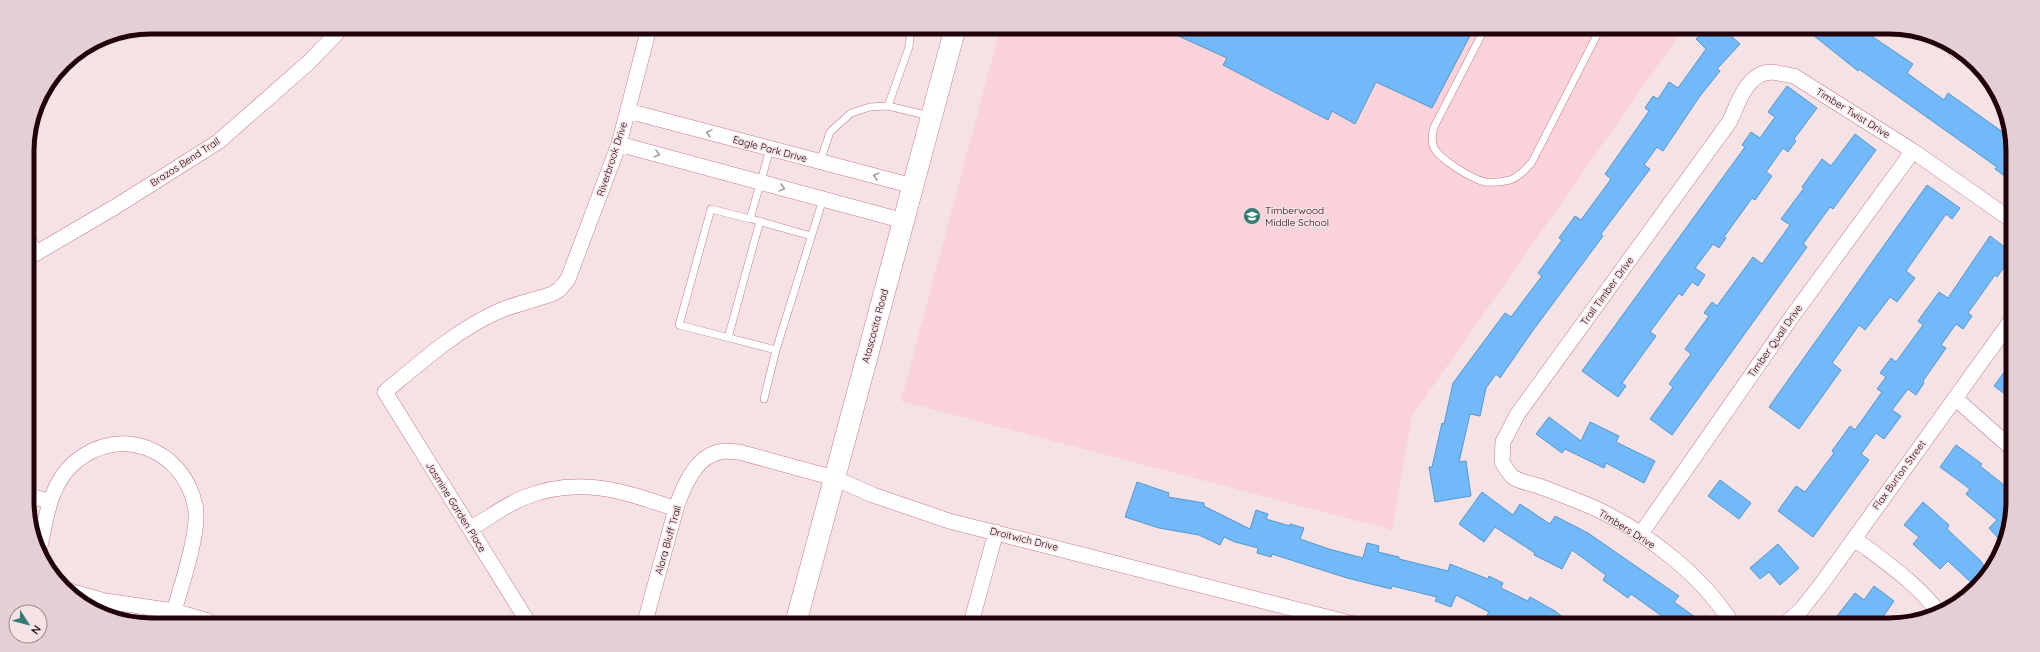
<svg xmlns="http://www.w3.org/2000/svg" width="2040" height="652" font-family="Quicksand,sans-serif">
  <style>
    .built { fill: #fad2d9 }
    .building { fill: #71b9f9; stroke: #5897ce }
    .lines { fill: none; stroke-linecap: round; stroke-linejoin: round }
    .lane-casing { stroke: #cc7889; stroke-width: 8 }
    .street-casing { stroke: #cc7889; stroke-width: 16 }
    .secondary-casing { stroke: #cc7889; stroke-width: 22 }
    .lane { stroke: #fff; stroke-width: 7 }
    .street { stroke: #fff; stroke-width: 15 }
    .secondary { stroke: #fff; stroke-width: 21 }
    .oneway { stroke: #a69b9d }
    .labels { text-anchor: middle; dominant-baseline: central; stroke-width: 3; stroke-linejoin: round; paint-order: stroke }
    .street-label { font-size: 10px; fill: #21040b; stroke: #f5e2e5 }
    .poi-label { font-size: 10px; fill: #21040b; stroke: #f5e2e5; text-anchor: start }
    .rim { fill: none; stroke: #21040b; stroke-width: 5 }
  </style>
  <rect width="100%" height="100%" fill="#f5e2e5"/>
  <path class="built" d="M1000,29L1682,31L1412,416L1392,530L901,401Z"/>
  <path class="building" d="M1163,29L1190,30H1473L1432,108L1376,82L1355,124L1332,111L1328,120L1223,65L1227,58Z
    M1704,31H1726L1740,44L1717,69L1720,71L1700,96L1663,151L1657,147L1644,165L1650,169L1601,234L1603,236L1531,333L1500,378L1496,374L1486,388L1480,416L1470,414L1459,462L1466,461L1471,496L1435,502L1429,467H1432L1442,423L1444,424L1453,383L1505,313L1511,317L1542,276L1538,273L1562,240L1559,238L1575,216L1581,220L1611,179L1605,174L1649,111L1645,108L1653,96L1658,99L1669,82L1678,88L1706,49L1696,39Z
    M1808,31H1864L1913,64L1907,73L1944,100L1948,93L2011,138L2010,180L1995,169L1997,167L1859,69L1858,71Z
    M1787,86L1817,108L1794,139L1796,141L1788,152L1783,148L1766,172L1772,176L1755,200L1752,198L1724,237L1726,238L1719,248L1713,244L1695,268L1705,275L1698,286L1692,282L1682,296L1679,293L1650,332L1656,336L1622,383L1626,386L1618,397L1582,371L1745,147L1742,145L1751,132L1760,138L1775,117L1768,112Z
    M1855,134L1876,150L1833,209L1830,207L1803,244L1807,247L1672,435L1650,419L1673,387L1669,384L1691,354L1685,349L1709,316L1704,313L1712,302L1717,306L1753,257L1762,264L1790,225L1781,219L1804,188L1802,187L1822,159L1831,166Z
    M1927,185L1960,208L1952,219L1946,214L1906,271L1915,278L1897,302L1890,297L1865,330L1859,325L1832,363L1841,370L1799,429L1769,407Z
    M1990,236L2010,251V259L1997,277L1995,275L1968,313L1972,316L1963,329L1956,324L1941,345L1946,348L1923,381L1924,383L1916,395L1908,389L1892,410L1901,416L1884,439L1876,433L1861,454L1869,460L1813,537L1778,511L1796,486L1805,492L1834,453L1832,451L1850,426L1855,430L1882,392L1877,389L1886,377L1880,373L1891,358L1896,362L1923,325L1918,321L1939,292L1948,298Z
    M2010,364L2009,387V397L1994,386Z
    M1549,417L1581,441L1590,422L1619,436L1616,442L1655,461L1644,483L1606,463L1604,468L1565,449L1562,453L1536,434Z
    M1956,445L1982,464L1980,466L2009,489V530L1999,539L1989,528L1997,520L1966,494L1970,489L1940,467Z
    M1720,480L1751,503L1739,519L1708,496Z
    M1137,482L1169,493L1168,497L1204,503V506L1250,529L1256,510L1268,514L1266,519L1290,526V524L1304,528L1300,539L1329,549L1363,558L1367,543L1379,546L1378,552L1399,557V559L1448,571L1450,564L1488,579L1489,576L1503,583L1501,588L1528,601L1530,597L1555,611L1572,624H1499L1486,617L1489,612L1456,595L1451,607L1435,601L1437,597L1392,586L1391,589L1347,578L1272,554L1271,557L1257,553L1258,548L1235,542L1224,537L1220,545L1199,535L1159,528L1125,517Z
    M1482,492L1513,515L1520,504L1550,524L1555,516L1588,533L1679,596L1674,602L1705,624H1673L1631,594L1628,598L1603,580L1606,575L1572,550L1562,569L1534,555L1535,553L1495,527L1484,542L1459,524Z
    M1923,502L1949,525L1947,529L1980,560L1989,573L1976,587L1948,561L1940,569L1913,544L1919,537L1904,525Z
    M1778,544L1799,568L1780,585L1769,572L1760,579L1750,568Z
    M1874,586L1894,601L1877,625H1830L1855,593L1864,600Z"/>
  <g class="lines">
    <g class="lane-casing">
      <path id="lane" d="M1484,30L1434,127C1432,134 1431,141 1434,148C1441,160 1472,179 1485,182C1494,183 1502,182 1510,180C1519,177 1526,169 1532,162L1599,31
        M888,106L909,47L911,29
        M770,149L750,219L711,209L679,325L776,350L823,199
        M820,162L830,132L851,113L870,107L888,106L930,116
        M755,220L811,236
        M728,338L760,221
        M764,399L776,350"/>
    </g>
    <g class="street-casing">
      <path id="street" d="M628,111L913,186
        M619,144L904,221
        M28,240L36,253
        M28,258L115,207L218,142L308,63L343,27
        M1955,398L2009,446
        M29,496L49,501
        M470,529C487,519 504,506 523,498C577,475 624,491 676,509
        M1640,535L1791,318L1913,151
        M1855,539C1885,562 1917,583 1940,614
        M40,547C46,518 50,483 75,462C120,424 183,449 195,505C201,528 181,587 174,611
        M66,590L105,601L174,611L208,621
        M528,622L385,392C421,362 456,330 499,311C516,304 534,300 552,294L559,290L568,279L619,144L649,28
        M645,622L677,505C685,483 697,454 724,451C729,451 734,452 739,452L834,478L873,495L949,521L1354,624
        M971,623L996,532
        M1732,624C1704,577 1648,534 1599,510C1579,501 1559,494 1539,486C1531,484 1520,482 1513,477C1509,474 1505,467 1502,462L1503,442L1517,415L1730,121C1738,103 1747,72 1772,72C1779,73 1787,75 1794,76L1913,151L2010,219
        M1785,624L1801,610L1823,582L2010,322"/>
    </g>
    <g class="secondary-casing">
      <path id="secondary" d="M1957,47L1959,49
        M796,622L955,29"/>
    </g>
    <use href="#lane" class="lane"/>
    <use href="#street" class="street"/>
    <use href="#secondary" class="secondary"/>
  </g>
  <defs><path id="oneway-chevron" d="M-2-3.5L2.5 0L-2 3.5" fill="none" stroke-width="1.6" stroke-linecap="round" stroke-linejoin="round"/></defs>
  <g class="oneway">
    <use href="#oneway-chevron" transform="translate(709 133) rotate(-165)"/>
    <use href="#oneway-chevron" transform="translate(657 154) rotate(15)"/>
    <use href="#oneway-chevron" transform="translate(876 176) rotate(-165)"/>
    <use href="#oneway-chevron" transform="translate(782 188) rotate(15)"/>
  </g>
  <defs>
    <g id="school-disc" transform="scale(0.9)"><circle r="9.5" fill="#357c76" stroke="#f5e2e5"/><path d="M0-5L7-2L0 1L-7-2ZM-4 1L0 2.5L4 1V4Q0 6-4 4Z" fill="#fff"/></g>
  </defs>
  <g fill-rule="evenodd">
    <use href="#school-disc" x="1252" y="216"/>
  </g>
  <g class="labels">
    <g class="street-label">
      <text transform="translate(1853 113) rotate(32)">Timber Twist Drive</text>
      <text transform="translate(770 149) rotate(15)">Eagle Park Drive</text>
      <text transform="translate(612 159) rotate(-72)">Riverbrook Drive</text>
      <text transform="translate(185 162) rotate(-33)">Brazos Bend Trail</text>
      <text transform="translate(1607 291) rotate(-54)">Trail Timber Drive</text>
      <text transform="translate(875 326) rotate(-75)">Atascocita Road</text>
      <text transform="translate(1775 341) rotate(-55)">Timber Quail Drive</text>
      <text transform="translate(1899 475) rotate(-54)">Flax Burton Street</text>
      <text transform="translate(456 507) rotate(58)">Jasmine Garden Place</text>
      <text transform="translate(1627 529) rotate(32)">Timbers Drive</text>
      <text transform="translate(1024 539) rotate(14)">Droitwich Drive</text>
      <text transform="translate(668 540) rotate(-74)">Alora Bluff Trail</text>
    </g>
    <g class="poi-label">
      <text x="1265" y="210">Timberwood<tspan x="1265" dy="12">Middle School</tspan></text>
    </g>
  </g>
  <path d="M0 0H2040V652H0ZM151 34H1889A117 117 0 0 1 2006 151V501A117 117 0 0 1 1889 618H151A117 117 0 0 1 34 501V151A117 117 0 0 1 151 34Z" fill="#e4d0d4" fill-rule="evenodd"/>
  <path class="rim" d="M151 34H1889A117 117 0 0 1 2006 151V501A117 117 0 0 1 1889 618H151A117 117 0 0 1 34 501V151A117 117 0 0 1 151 34Z"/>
  <g transform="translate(28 624) rotate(126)"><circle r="19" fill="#f5e2e5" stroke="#a0898e"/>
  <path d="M0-3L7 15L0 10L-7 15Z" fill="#357c76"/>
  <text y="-6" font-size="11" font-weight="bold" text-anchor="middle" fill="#21040b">N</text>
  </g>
</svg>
